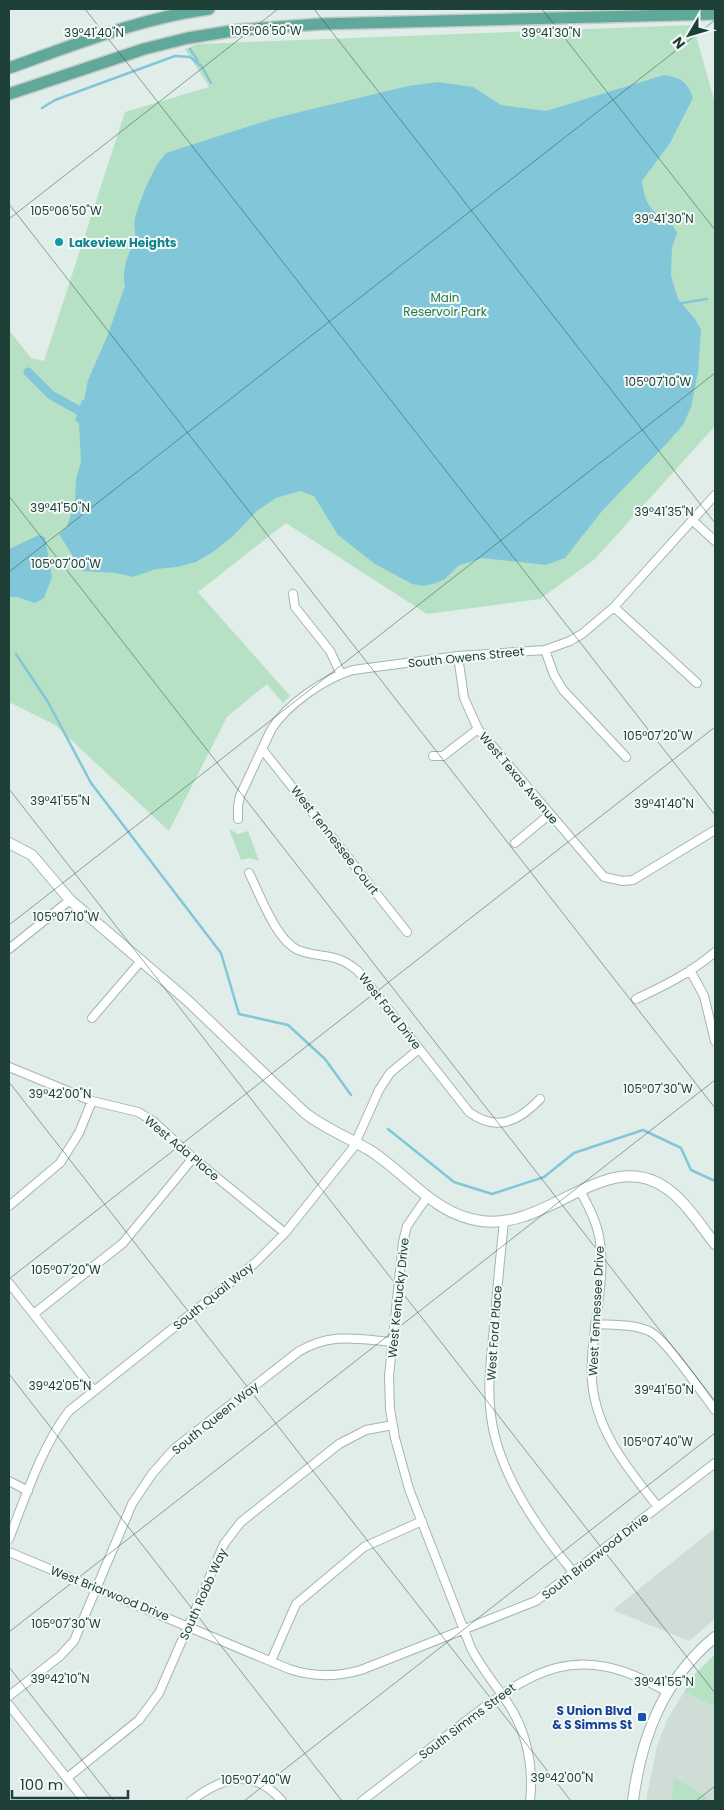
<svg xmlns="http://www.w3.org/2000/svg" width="724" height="1810" font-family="Poppins,sans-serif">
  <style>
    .built { fill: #cfddd7 }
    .green { fill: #b7e1c4 }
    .water { fill: #82c7d9 }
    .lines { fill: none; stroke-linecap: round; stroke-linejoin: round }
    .stream { stroke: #82c7d9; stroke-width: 2.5 }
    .canal { stroke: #82c7d9; stroke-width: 9 }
    .street-casing { stroke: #a3b6b0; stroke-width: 10 }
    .secondary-casing { stroke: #9ebab2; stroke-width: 12 }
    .primary-casing { stroke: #c0cac8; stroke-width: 14 }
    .street { stroke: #fff; stroke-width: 8 }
    .secondary { stroke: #fff; stroke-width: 10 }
    .primary { stroke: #60a899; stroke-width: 11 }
    .ticks { fill: none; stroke: #1f4039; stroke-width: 1; stroke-opacity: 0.45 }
    .culture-dot { fill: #0f9aa8; stroke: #f2f9f6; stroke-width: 2 }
    .transit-dot { fill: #1a4fb4; stroke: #f2f9f6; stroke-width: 2 }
    .labels { text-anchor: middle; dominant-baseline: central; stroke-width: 4; stroke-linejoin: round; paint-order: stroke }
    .culture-label { font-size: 12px; font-weight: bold; fill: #0d838f; stroke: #f2f9f6; text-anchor: start }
    .park-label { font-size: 12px; fill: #247c4b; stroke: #f2f9f6 }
    .street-label { font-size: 12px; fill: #1f4039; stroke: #f2f9f6 }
    .transit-label { font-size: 12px; font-weight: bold; fill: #164399; stroke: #f2f9f6; text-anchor: end }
    .ticks-label { font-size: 12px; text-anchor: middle; fill: #1f4039; stroke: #f2f9f6; stroke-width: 4; stroke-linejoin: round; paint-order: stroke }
  </style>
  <rect width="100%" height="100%" fill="#e1ede8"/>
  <path class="built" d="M715,1528V1619L689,1641L613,1610Z
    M684,1692L715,1707V1801H646L657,1746L668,1718Z"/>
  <path class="green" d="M693,25L715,103V426L595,559L540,599L427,614L286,523L198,592L290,696L283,703L267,684L227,717L169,831L55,725L9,702V330L31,358L44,361L125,112L209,87L185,49L198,44Z
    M229,829L238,834L248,831L259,861L249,858L241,860Z
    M715,1654V1707L684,1692L693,1676Z
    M674,1778L707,1797L706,1801H671Z"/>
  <path class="water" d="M664,75C680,77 688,82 693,98L670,143L642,181C643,190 645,200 651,208C660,220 667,212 677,233L672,248L671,276L678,299L695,319L701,330L698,373L691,407L683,425L668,442L602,511L565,558L546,565L482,558L458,566L445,579L436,583L424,586L412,584L375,564L338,535L314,496L300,491L276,498L258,510L233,536L213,552L196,562L177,567L156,569L133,577L116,573L82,571L59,534L67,527L75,500L76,479L81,462L79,423L75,420L82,400H84L88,380L107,337L125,286C121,271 128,255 134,241C137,234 133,226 135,218C141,198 152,168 166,153L275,118L408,86L438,82L473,87L501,105L546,111Z
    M39,535L45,537L52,577L44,598L35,603L17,597H9V549Z"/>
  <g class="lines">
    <path class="stream" d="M190,49L198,61
      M201,65L211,83
      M42,108L55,100L175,56L190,57L201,66
      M682,303L707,299
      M16,654L48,702L91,783L221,953L239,1014L288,1025L325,1059L351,1095
      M388,1129L454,1182L492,1194L544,1177L574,1153L643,1130L681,1148L691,1170L715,1181"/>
    <path class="canal" d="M28,372L51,395L78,410"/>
    <g class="street-casing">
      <path id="street" d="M692,520L715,541
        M293,594L295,607L330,651L341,674
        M614,607L697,683
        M545,650L554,675L563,690L626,757
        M458,656L464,698L478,729L604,877L623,881L633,880L715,830
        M262,749L407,932
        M433,756H443L478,729
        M238,819V806L240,796L271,730C286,705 325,678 353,670L458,656L545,650L570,641L582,634L614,607L715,495
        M515,843L550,814
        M249,873C260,894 277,944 301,951C325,959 335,952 358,971L469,1112C496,1132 518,1122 540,1099
        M9,949L70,900
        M690,970L704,996L715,1041
        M636,999C664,986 692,972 715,952
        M92,1018L141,961
        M9,1067L92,1101L138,1112L153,1121L193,1158L285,1233
        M580,1191C588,1205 596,1220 599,1236C608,1281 589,1334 592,1381C596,1431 628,1469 658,1507
        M427,1197L407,1226L403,1242L389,1376L390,1409L395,1438L409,1489L471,1648C481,1668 495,1684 507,1702C527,1731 534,1767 530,1801
        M9,1206L60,1163L79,1133L92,1101
        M504,1222C500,1257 497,1293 494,1328C491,1357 487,1387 491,1416C498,1473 538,1529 573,1572
        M9,1283L94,1391
        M35,1313L123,1243L193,1158
        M595,1324C612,1325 633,1324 649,1331C666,1339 701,1392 715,1410
        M9,1481L28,1491
        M9,1539C25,1498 42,1446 69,1411L255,1263L285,1233L353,1148L379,1090L390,1073L419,1049
        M9,1552L289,1669C313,1677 337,1677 361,1670L536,1601L715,1463
        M271,1661L296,1604L364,1547L422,1521
        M9,1696L60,1656L74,1641L132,1504L152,1474L174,1449L298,1352C331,1332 356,1339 393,1342
        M9,1705L85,1801
        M67,1778L139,1720L159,1693L224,1544L241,1522L339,1444L366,1430L393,1425
        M191,1801C222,1777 253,1767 282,1801
        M362,1801C394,1776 426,1752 458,1727C533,1669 576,1639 667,1692"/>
    </g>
    <g class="secondary-casing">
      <path id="secondary" d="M9,843L32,855L70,900L187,1000L305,1113C326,1129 349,1138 371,1151C408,1175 435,1215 481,1221C549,1231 609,1143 669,1190C687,1204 701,1226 715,1244
        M633,1801C641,1736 664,1679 715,1637"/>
    </g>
    <g class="primary-casing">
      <path id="primary" d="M9,68C74,45 140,18 209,9
        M9,94L144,49L188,38L238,30L320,24L715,14"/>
    </g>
    <use href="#street" class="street"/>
    <use href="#secondary" class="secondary"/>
    <use href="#primary" class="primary"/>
  </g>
  <path class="ticks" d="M85,9L715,815M314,9L715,523M542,9L715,230M9,204L715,1108M9,219L278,9M9,496L715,1401M9,572L715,20M9,789L715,1693M9,925L715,373M9,1082L571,1801M9,1279L715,727M9,1374L342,1801M9,1632L715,1080M9,1667L114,1801M244,1801L715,1433M696,1801L715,1786"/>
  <circle class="culture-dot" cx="59" cy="242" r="5"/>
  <rect class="transit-dot" x="637" y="1712" width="10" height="10" rx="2.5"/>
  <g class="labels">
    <g class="culture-label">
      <text x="69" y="242">Lakeview Heights</text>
    </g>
    <g class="park-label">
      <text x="445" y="297">Main<tspan x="445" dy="14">Reservoir Park</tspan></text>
    </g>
    <g class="street-label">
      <text transform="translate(466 657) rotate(-6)">South Owens Street</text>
      <text transform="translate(519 778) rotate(50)">West Texas Avenue</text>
      <text transform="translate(335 840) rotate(52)">West Tennessee Court</text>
      <text transform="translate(390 1011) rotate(52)">West Ford Drive</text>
      <text transform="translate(182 1148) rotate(40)">West Ada Place</text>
      <text transform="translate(213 1296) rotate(-39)">South Quail Way</text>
      <text transform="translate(398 1298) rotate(-84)">West Kentucky Drive</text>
      <text transform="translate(596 1311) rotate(-87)">West Tennessee Drive</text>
      <text transform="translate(494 1333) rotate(-86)">West Ford Place</text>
      <text transform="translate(215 1418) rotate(-39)">South Queen Way</text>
      <text transform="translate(595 1556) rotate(-38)">South Briarwood Drive</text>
      <text transform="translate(110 1593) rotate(22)">West Briarwood Drive</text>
      <text transform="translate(203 1594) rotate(-66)">South Robb Way</text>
      <text transform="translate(467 1721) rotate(-37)">South Simms Street</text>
    </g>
    <g class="transit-label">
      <text x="632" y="1710">S Union Blvd<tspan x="632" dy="14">&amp; S Simms St</tspan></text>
    </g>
  </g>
  <g class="ticks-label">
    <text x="266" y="35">105°06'50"W</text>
    <text x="94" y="37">39°41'40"N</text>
    <text x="551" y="37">39°41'30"N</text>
    <text x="66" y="215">105°06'50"W</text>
    <text x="664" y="223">39°41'30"N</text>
    <text x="658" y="386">105°07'10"W</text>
    <text x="60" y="512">39°41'50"N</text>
    <text x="664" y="516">39°41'35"N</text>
    <text x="66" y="568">105°07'00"W</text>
    <text x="658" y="740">105°07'20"W</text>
    <text x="60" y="805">39°41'55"N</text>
    <text x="664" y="808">39°41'40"N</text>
    <text x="66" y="921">105°07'10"W</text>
    <text x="658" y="1093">105°07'30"W</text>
    <text x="60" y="1098">39°42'00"N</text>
    <text x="66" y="1274">105°07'20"W</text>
    <text x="60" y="1390">39°42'05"N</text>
    <text x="664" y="1394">39°41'50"N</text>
    <text x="658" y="1446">105°07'40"W</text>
    <text x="66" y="1628">105°07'30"W</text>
    <text x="60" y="1683">39°42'10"N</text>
    <text x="664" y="1686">39°41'55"N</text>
    <text x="562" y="1782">39°42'00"N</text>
    <text x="256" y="1784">105°07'40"W</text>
  </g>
  <rect width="724" height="1810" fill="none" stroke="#1f4039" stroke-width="20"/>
  <g transform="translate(689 35) rotate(232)" stroke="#f2f9f6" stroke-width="4" paint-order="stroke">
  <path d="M0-4L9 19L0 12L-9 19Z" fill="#1f4039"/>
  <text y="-8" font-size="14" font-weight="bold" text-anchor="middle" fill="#1f4039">N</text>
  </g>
  <path d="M12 1790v8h116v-8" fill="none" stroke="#1f4039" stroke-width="2.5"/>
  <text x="20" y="1790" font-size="15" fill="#1f4039" stroke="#f2f9f6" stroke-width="4" paint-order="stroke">100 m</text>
</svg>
